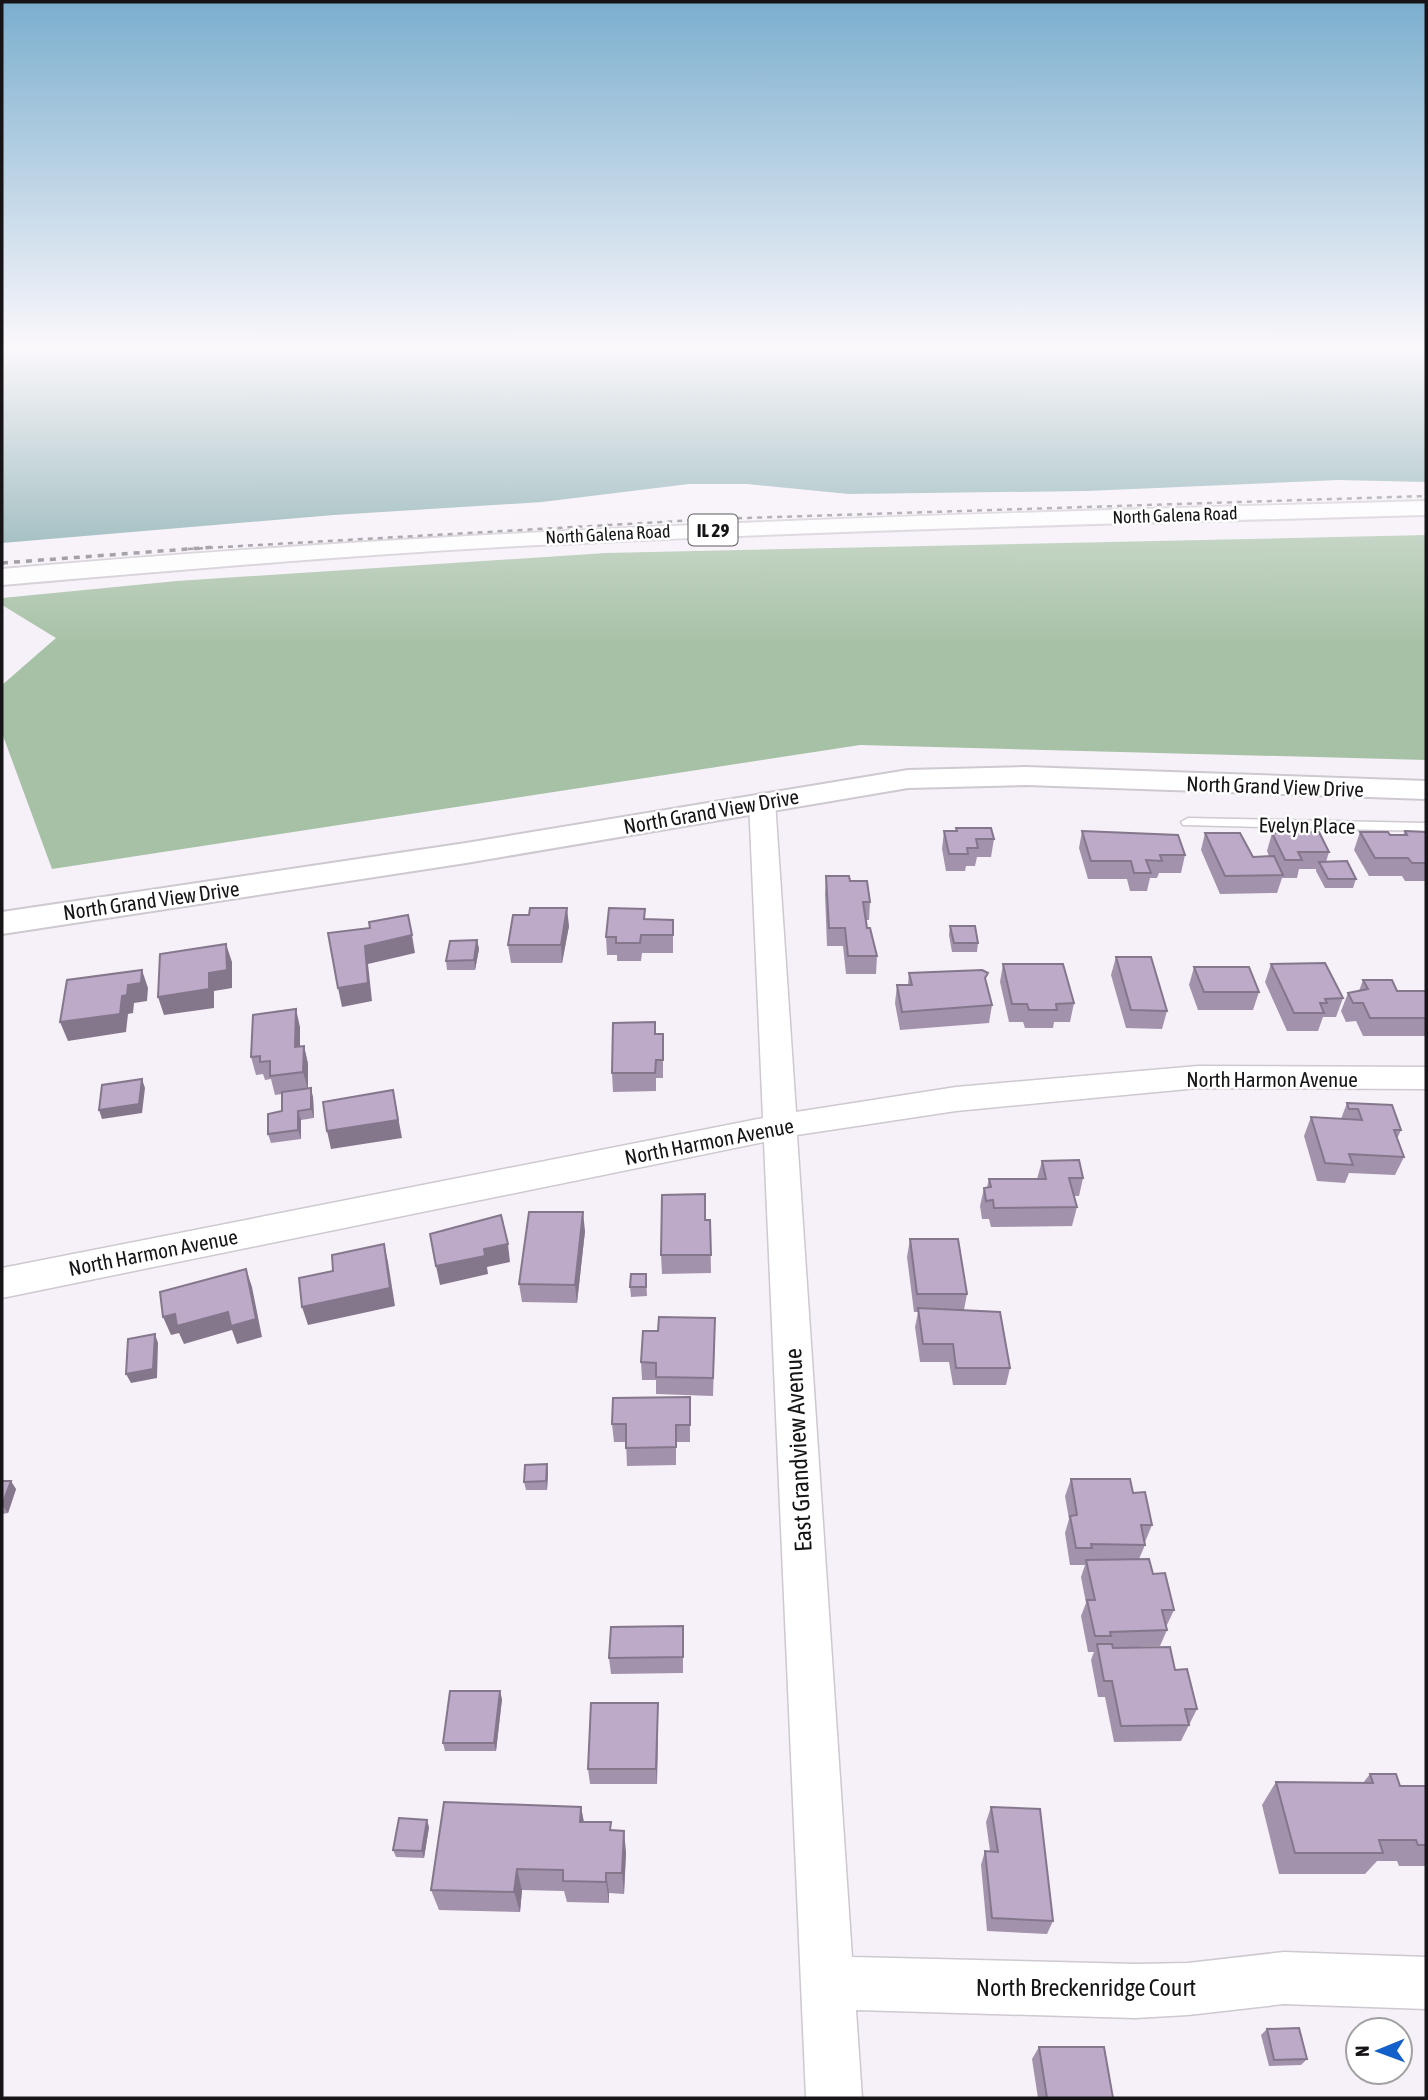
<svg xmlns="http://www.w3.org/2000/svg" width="1428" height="2100" font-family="'Asap Condensed',sans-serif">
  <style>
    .forest { fill: #a7c1a6 }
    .water { fill: #79a4a6 }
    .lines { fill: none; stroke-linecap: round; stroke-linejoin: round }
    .service-casing { stroke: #cec8d0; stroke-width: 3 }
    .minor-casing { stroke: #cec8d0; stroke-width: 3 }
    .tertiary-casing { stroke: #cec8d0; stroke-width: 4 }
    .primary-casing { stroke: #cec8d0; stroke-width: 4 }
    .service { fill: #fff; fill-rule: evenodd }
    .minor { fill: #fff; fill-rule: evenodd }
    .tertiary { fill: #fff; fill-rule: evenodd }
    .primary { fill: #fff; fill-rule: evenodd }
    .rail-far1 { stroke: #807c81; stroke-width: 2.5; stroke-dasharray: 5 5; stroke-linecap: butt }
    .rail { stroke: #807c81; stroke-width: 3.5; stroke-dasharray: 6 6; stroke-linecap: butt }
    .wall { fill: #a292ac }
    .shaded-wall { fill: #84778c }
    .building { fill: #bcaac8; stroke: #84778c; stroke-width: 2 }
    .labels { text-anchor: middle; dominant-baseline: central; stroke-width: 5; stroke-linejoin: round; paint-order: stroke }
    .far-street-label { font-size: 18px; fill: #161417; stroke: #fff }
    .shield { fill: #fff; stroke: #5c5a5d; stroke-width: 2 }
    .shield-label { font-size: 19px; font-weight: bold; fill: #161417 }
    .street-label { font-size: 21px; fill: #161417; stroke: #fff }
    .near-street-label { font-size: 24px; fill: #161417; stroke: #fff }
  </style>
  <rect width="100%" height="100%" fill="#f6f0f8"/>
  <path class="forest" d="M1426,535V760L860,745L52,869L2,733V685L56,638L2,605V598L177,581L606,553Z"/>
  <path class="water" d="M2,351H1426V482L1338,480L1087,491L849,494L747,484H689L542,502L334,515L2,543Z"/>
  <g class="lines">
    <g class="service-casing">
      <path id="service" d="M1188,818L1426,823V831L1183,825L1181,822Z"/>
    </g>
    <g class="minor-casing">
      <path id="minor" d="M762,793L771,796L775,801L796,1112L956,1087L1198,1066L1426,1067V1089L1198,1088L956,1111L797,1135L852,1957L1135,1964L1188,1963L1284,1952L1426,1957V2009L1284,2004L1188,2015L1135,2018L856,2010L862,2098H806L764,1142L2,1298V1268L763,1118L749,801L753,796Z"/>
    </g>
    <g class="tertiary-casing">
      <path id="tertiary" d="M1026,767L1426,781V799L1026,785L908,788L466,863L2,934V912L466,843L908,770Z"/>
    </g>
    <g class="primary-casing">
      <path id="primary" d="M1426,501V515C1130,523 834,530 538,545C359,554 180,570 2,585V569C476,527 951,514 1426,501Z"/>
    </g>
    <use href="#service" class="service"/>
    <use href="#minor" class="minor"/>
    <use href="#tertiary" class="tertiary"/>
    <use href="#primary" class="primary"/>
    <path class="rail-far1" d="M188,549L714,519L1426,496"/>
    <path class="rail" d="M2,563L215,547"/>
  </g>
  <path class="wall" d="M956,828L994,839L991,857H977L975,866H966L965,871H946L942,849L944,831H956Z
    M1082,831L1185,855L1181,873H1159L1157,878H1150L1147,891H1130L1127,879H1088L1079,848Z
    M1405,831L1426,832V881H1405L1402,876H1369L1354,850L1360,832L1390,835H1403Z
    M1205,833L1253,857L1269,856L1267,851L1272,833L1329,852L1326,862L1356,879L1353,888H1325L1316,871V869H1299L1297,878H1282L1277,893L1220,894L1201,850Z
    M826,876L850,881L870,902L869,920H865L867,928L877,956L876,974H846L843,946H827L825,894Z
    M645,919L673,920V953H642L641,961H617V955H607L606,937Z
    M569,926L562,963H511L508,945Z
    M950,926L978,943L977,952H952L949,935Z
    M477,940L479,949L475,970H447L446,961Z
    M1116,957L1167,1011L1162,1029L1126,1028L1111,975Z
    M1003,964L1074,1003L1070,1022H1054L1053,1028H1025L1023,1022H1009L1000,982Z
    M1271,964L1343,998L1336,1017H1323L1318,1031H1287L1265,982Z
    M1194,967L1259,992L1253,1010H1198L1189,985Z
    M909,973L986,982L992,1005L989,1023L900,1030L895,1003L897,985H908Z
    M1363,980L1397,991H1426V1036H1363L1356,1021L1346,1022L1341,1011L1348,993L1359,991Z
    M300,1027V1047L304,1046L308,1064V1088L313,1097L314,1118L301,1120V1139L271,1143L268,1134L282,1111V1094L275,1095L271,1079L265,1080L263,1074L256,1075L251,1057Z
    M663,1053V1078H656V1091L613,1092L612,1073Z
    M1347,1103L1401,1130L1397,1139L1404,1157L1395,1175L1349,1173L1345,1183L1317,1181L1304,1136L1311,1117L1341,1119Z
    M1042,1161L1083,1178L1079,1196H1074L1077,1207L1072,1226L991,1227L989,1219H982L980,1206L984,1188L987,1187L989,1179H1037Z
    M705,1220H710L711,1273L662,1274L661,1255Z
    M585,1231L577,1303L522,1302L519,1284Z
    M910,1239L967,1294L964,1310L1010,1368L1006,1385H953L949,1362H920L915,1327L918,1312H914L907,1257Z
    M646,1274L647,1296L631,1297L630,1287Z
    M715,1336L713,1396L656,1394V1380H642L641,1362Z
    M690,1397V1442H676V1465L627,1466L626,1442H614L612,1424Z
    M547,1464L548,1473L547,1490H526L524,1482Z
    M1071,1479L1133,1493L1152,1525L1145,1542H1144L1145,1545L1139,1559L1153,1574L1174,1610L1166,1627L1167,1630L1160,1646L1113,1648L1175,1670L1197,1709L1181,1741L1114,1742L1105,1697H1098L1091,1660L1094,1652H1088L1081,1616L1086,1603L1081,1577L1085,1565H1070L1065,1533L1069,1519L1065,1496Z
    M2,1481L16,1489L8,1513L2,1514Z
    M683,1626V1673L611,1674L609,1658Z
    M502,1699L496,1751H445L443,1743Z
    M658,1719L657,1784H590L588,1769Z
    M1370,1774L1400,1786H1426V1866H1399L1397,1861H1377L1365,1874H1279L1262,1805L1276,1782L1363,1783Z
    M581,1807L584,1822L612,1830L626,1852L624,1894L609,1893V1903L567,1902L564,1891L522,1890L520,1912L439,1910L431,1890Z
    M991,1807L1053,1921L1047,1934L987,1931L981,1865L985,1851H990L986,1822Z
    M429,1827L424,1858L396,1857L393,1850Z
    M1267,2029L1307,2059L1301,2065L1269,2066L1261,2035Z
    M1039,2047L1113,2098H1038L1032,2059Z"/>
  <path class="shaded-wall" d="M567,908L569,926L562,963L561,945Z
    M412,935L415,953L368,964L372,1001L342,1007L338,988L365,946Z
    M477,940L479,949L475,970L474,960Z
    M226,944L232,962V988L214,991V1008L164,1015L158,997L209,973Z
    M142,970L148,988L147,1001L134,1003L133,1013L128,1014L126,1032L68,1041L60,1022L122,996L128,985Z
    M296,1009L300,1027V1065L295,1047Z
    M304,1046L308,1064V1090L303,1072Z
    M142,1079L145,1088L142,1113L102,1119L99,1110Z
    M311,1088L313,1097L314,1118L311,1109Z
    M393,1090L402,1138L331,1149L327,1131Z
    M298,1111L301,1120V1139L298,1130Z
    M583,1212L585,1231L577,1303L575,1285Z
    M384,1244L388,1262L395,1306L308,1325L302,1307Z
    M508,1244L510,1262L487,1267L488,1274L440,1285L436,1266L484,1249Z
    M246,1269L252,1287L262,1337L237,1344L232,1330L184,1344L179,1333L171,1335L163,1317L175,1314Z
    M155,1334L158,1343L157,1378L131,1383L126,1374Z
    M547,1464L548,1473L547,1490L546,1481Z
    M11,1481L16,1489L8,1513L2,1505Z
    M500,1691L502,1699L496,1751L494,1743Z
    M658,1703V1719L657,1784L656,1769Z
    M581,1807L585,1829L580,1822Z
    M427,1820L429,1827L424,1858L422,1851Z
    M624,1831L626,1852L624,1894L622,1873Z
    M517,1869L522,1890L520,1912L514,1892Z
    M606,1873L609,1893V1903L606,1882Z"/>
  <path class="building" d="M956,828H991L994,839H976L978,848H967L968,854H949L944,831H957Z
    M1082,831L1178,835L1185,855H1160L1162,861L1146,860L1151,873H1134L1131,861H1091Z
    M1405,831L1426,832V863H1412L1408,858H1375L1360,832H1388L1390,835H1407Z
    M1319,832L1329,852H1298L1302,860H1285L1272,833Z
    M1205,833H1240L1253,857L1274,856L1283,875L1225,876Z
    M1347,861L1356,879H1328L1319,862Z
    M826,876H849L850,881H867L870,902H863L867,928H870L877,956H848L845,928H829Z
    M530,908H567L561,945H508L513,915H529Z
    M609,908L645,909L644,919L673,920V935H641L640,943H616V937H606Z
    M408,915L412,935L365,946L368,983L338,988L328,933L370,928L369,922Z
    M950,926H975L978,943H954Z
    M477,940L474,960L446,961L450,941Z
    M226,944L227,970L209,973V989L158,997L160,954Z
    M1116,957H1151L1167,1011L1131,1010Z
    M1325,963L1343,998L1325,999L1327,1003H1320L1324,1013H1294L1271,964Z
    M1003,964H1063L1074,1003L1056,1004L1057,1010H1029L1027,1004H1012Z
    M1194,967H1249L1259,992H1204Z
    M142,970L141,983L128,985L127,995L122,996L120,1014L60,1022L67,980Z
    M982,970L988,973L985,978L992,1005L902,1012L897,985H912L909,973Z
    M1363,980H1392L1397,991H1426V1018H1370L1363,1003H1353L1348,993L1368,989Z
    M296,1009L295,1047L304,1046L303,1072L270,1076V1061L260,1062V1056L251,1057L253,1015Z
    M655,1022V1034H663V1060H656L655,1073H612L613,1023Z
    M142,1079L139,1104L99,1110L102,1085Z
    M311,1088V1109L298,1111V1130L268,1134V1114L282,1111V1092Z
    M393,1090L398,1120L327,1131L323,1102Z
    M1347,1103L1392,1105L1401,1130H1394L1404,1157L1349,1154L1353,1165L1325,1163L1311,1117L1362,1120L1358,1109H1349Z
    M1079,1160L1083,1178H1069L1077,1207L994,1208L993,1200L986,1201L984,1188L991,1187L989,1179H1046L1042,1161Z
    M705,1194V1220H710L711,1255H661L662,1195Z
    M529,1212H583L575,1285L519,1284Z
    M501,1215L508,1244L484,1249L485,1256L436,1266L430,1234Z
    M910,1239H958L967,1294H917Z
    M384,1244L390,1288L302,1307L299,1278L333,1271L332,1255Z
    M246,1269L256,1319L231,1326L228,1312L177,1326L175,1314L163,1317L160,1292Z
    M631,1274H646V1287H630Z
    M918,1308L1000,1312L1010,1368H956L953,1344H923Z
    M659,1317L715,1318L713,1378L656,1377V1363L641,1362L643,1331H658Z
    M155,1334L153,1369L126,1374L128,1339Z
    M690,1397V1425H676V1447L626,1448V1424H612L613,1398Z
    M547,1464L546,1481L524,1482L525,1465Z
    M1071,1479H1130L1133,1493L1145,1492L1152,1525H1141L1145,1545L1091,1544L1092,1548H1076L1070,1516L1077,1515Z
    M2,1481H11L2,1505Z
    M1149,1559L1153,1574L1165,1573L1174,1610H1162L1167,1630L1110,1632L1111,1636H1095L1087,1600H1095L1086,1560Z
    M683,1626V1657L609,1658L611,1627Z
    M1097,1644H1112L1113,1648L1170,1647L1175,1670L1187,1669L1197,1709H1185L1189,1725L1121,1726L1112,1681H1104Z
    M450,1691H500L494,1743H443Z
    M591,1703H658L656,1769H588Z
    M1370,1774H1396L1400,1786H1426V1845H1418L1416,1840H1379L1383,1853H1295L1276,1782L1373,1783Z
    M444,1802L581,1807L580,1822H611L610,1830L624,1831L622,1873H606V1882L563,1881V1870L517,1869L514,1892L431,1890Z
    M991,1807L1040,1809L1053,1921L992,1918L985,1851L998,1852Z
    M399,1818L427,1820L422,1851L393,1850Z
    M1299,2028L1307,2059L1274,2060L1267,2029Z
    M1039,2047H1104L1113,2098H1047Z"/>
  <linearGradient id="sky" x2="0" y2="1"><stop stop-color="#7baece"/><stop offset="0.54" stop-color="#fbf8fc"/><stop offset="1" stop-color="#fbf8fc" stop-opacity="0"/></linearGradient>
  <rect width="1428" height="645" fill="url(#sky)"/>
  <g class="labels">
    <g class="far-street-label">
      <text transform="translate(1175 515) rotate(-2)">North Galena Road</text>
      <text transform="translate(608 534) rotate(-3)">North Galena Road</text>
    </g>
    <rect class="shield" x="688.5" y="514.5" width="49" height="31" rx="5"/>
    <g class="shield-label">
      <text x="713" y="530">IL 29</text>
    </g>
    <g class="street-label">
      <text transform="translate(1275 786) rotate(2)">North Grand View Drive</text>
      <text transform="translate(711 811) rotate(-10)">North Grand View Drive</text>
      <text transform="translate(1307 825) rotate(1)">Evelyn Place</text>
      <text transform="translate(151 900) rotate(-8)">North Grand View Drive</text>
      <text x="1272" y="1079">North Harmon Avenue</text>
      <text transform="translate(709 1141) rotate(-11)">North Harmon Avenue</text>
      <text transform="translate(153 1252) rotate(-11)">North Harmon Avenue</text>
    </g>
    <g class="near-street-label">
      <text transform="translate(798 1450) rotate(-93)">East Grandview Avenue</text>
      <text x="1086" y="1987">North Breckenridge Court</text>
    </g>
  </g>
  <rect width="1428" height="2100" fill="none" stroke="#161417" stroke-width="7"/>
  <g transform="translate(1379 2051) rotate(269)"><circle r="33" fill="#ffffff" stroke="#a2a1a2" stroke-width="2"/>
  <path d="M0-5L12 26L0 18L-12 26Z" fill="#1360ca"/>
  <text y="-10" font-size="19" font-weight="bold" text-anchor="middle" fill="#161417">N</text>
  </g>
</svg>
